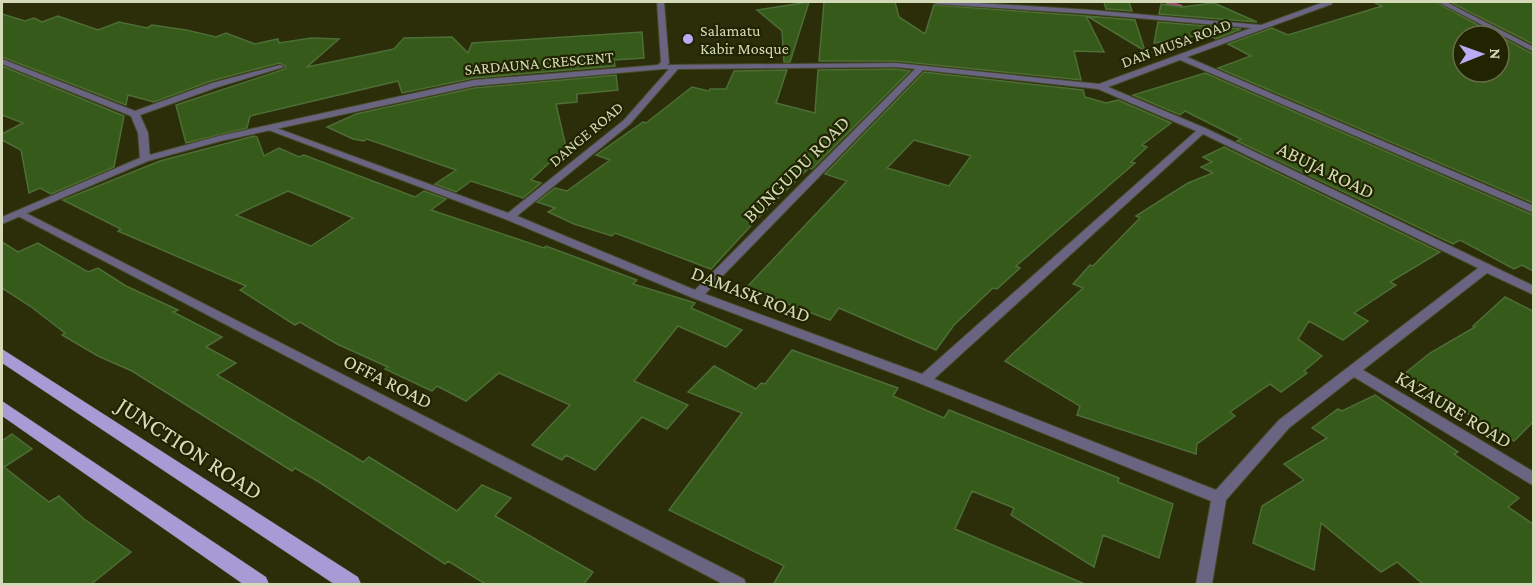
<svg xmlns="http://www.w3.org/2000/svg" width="1535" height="586" font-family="'Crimson Pro',serif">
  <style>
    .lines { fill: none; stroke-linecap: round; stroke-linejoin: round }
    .stream { stroke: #9b5372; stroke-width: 4.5 }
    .building { fill: #365a19; stroke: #4d6e36; stroke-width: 1.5; fill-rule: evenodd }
    .minor-casing { stroke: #464925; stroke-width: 2 }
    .tertiary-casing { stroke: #464925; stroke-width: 2 }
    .primary-casing { stroke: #464925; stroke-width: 1 }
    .minor { fill: #696481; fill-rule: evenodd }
    .tertiary { fill: #696481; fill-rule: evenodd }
    .primary { fill: #a79bd6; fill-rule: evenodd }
    .poi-dot { fill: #bbaaf6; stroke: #212401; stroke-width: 2 }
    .labels { text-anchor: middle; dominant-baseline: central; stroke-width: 4.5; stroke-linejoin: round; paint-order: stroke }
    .far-poi-label { font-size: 16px; fill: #d4d9b7; stroke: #212401; text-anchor: start }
    .far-street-label { font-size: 16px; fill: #d4d9b7; stroke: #212401 }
    .street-label { font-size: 20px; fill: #d4d9b7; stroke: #212401 }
    .near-street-label { font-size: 24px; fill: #d4d9b7; stroke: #212401 }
  </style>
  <rect width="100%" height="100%" fill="#2b2e09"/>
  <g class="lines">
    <path class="stream" d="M1171,2L1168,3L1181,7"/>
  </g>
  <path class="building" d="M809,2L790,62H784L782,31L757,10Z
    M824,2H895L899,17L925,34L934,5L1086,16L1104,52L1074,51L1081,80L896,61H819Z
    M1104,2H1129L1132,11L1106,9Z
    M1373,2H1436L1498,36H1463V72H1499V36L1533,54V203L1218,68L1251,56L1228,44L1272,28L1288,35L1382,6Z
    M1450,2H1533V44Z
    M1214,3L1257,22L1159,14L1161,4L1182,7Z
    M2,14L25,21L34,18L42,22L58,16L98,30L119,22L147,28L152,25L186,30L216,37L226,33L255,44L278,39L279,43L311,38L339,39L307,67L394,49L404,38L452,37L468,53L472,43L642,32L644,58L614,60L615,66L474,78L402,93L398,81L250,116L247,128L186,143L176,105L285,69L286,66L279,63L211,81L154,102L128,95L126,105L2,57Z
    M1087,16L1135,20L1145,51Z
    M1158,22L1241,29L1216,39L1206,34L1154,43Z
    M2,66L124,116L114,167L51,194L40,188L29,193L21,150L2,140V134L23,123L2,115Z
    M896,69L910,71L812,169L809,168L760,216L711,269L615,233L612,236L574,224L548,212L555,208L537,202L555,188L567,191L610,160L596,155L643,122L646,123L692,87L709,91L710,89H726L734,71L787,70L776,103L815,113L818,70Z
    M924,72L1083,90L1085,97L1106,103L1118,100L1171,123L1142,145L1147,147L1131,162L1135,163L1016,266L1020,268L997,289L993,288L954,325L936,350L839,308L830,320L746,288L847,181L825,174ZM914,140L971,156L949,186L887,168Z
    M1205,73L1533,215V271L1522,265L1514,269L1460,240L1453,244L1237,141L1241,139L1185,111L1180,115L1133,95Z
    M616,75L618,90L577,94V102L556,104L566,147L531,180L541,183L523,198L471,181L456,192L435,184L456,170L367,139L364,141L353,139L327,127L356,114L474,88Z
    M254,136L257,137L264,156L279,148L299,157L304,155L415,197L424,191L446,199L431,210L544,248L546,246L637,280L633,284L695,303L691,308L742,330L726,347L678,326L634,381L688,405L667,429L642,417L595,470L566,455L562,460L532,445L570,405L499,373L466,401L437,386L432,391L385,369L388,367L337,344L300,322L295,325L240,290L246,286L118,231L121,229L63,200L160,161ZM288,191L353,218L311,246L236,215Z
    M1224,147L1440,252L1390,282L1396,285L1354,313L1368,321L1343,340L1309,321L1298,339L1322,356L1304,371L1307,373L1281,392L1270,384L1230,412L1235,416L1197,444L1196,454L1077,415L1080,406L1005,361L1083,288L1073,284L1090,265L1093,266L1140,218L1136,216L1188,183L1213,173L1201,167L1212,162L1203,157Z
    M2,242L18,252L38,243L88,272L98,268L126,286L178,310L173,312L222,337L206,347L236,363L217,375L363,462L369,457L457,511L482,485L511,498L495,516L593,572L583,585H487L448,561L445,564L319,482L295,468L292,471L132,371L98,356L62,335L65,333L30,306L2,288Z
    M1505,297L1533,311V422L1514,441L1403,375L1430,353L1475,327L1473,326Z
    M792,350L898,388L893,396L944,418L949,410L1119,478L1118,482L1173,504L1159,558L1103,535L1094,567L1011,515L1014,508L972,491L955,529L1087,585H773L784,566L669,510L742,413L688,392L714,366L756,389L761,383L765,384Z
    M1375,395L1458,452L1454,454L1519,498L1508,507L1533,524V585H1424L1397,562L1381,572L1321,523L1314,570L1253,543L1262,506L1304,480L1284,464L1327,438L1312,428L1338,409L1342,411Z
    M12,434L32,449L4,467L49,502L59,496L84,519L131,552L90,585H2V441Z"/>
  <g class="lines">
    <g class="minor-casing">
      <path id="minor" d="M932,2H962L1091,10L1261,25L1324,2H1332V4L1187,57L1534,206V213L1180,60L1108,87L1205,128L1534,286V295L1487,273L1363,370L1534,472V486L1354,377L1289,428L1226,500L1212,584H1196L1211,501L919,383L693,298L505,219L263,128L265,126H271L508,213L624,120L669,69H657V65H660L896,63L1099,84L1251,28L1091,14L936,4ZM896,67L915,69L695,290L517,216L630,124L678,69ZM923,70L1098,89L1196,131L922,374L705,294ZM1203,134L1478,268L1279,420L1216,490L934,379Z
        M1438,2H1446L1534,47V52Z
        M2,59L135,111L212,83L280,65L284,67L218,87L140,115L148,133L150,159L145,162L140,159L138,133L131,116L2,64Z
        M20,210L744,579L746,584H723L16,215L15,213Z"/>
    </g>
    <g class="tertiary-casing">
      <path id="tertiary" d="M657,2H664L669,63L663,69L474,86L221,141L148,161L2,224V217L142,157L219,136L474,80L658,65L661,62Z"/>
    </g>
    <g class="primary-casing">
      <path id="primary" d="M2,349L358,577L361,584H334L2,363Z
        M2,401L266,577L269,584H243L2,416Z"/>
    </g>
    <use href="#minor" class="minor"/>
    <use href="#tertiary" class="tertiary"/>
    <use href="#primary" class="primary"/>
  </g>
  <circle class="poi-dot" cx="688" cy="39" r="6"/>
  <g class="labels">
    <g class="far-poi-label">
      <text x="700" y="30">Salamatu<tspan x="700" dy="18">Kabir Mosque</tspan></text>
    </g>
    <g class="far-street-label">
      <text transform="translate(1176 43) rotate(-20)">DAN MUSA ROAD</text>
      <text transform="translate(539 63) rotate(-5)">SARDAUNA CRESCENT</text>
      <text transform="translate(586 134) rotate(-40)">DANGE ROAD</text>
    </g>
    <g class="street-label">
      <text transform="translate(796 169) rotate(-45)">BUNGUDU ROAD</text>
      <text transform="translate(1326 170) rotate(26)">ABUJA ROAD</text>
      <text transform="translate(751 294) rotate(21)">DAMASK ROAD</text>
      <text transform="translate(388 381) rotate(27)">OFFA ROAD</text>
      <text transform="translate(1454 409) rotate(31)">KAZAURE ROAD</text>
    </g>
    <g class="near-street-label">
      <text transform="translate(190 448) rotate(33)">JUNCTION ROAD</text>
    </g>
  </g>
  <rect width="1535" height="586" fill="none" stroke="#d4d9b7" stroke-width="6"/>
  <g transform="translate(1481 54) rotate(89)"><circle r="28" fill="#212401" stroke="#696c4a" stroke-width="1.5"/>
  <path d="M0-4.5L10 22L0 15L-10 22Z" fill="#bbaaf6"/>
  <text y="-9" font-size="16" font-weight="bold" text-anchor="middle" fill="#d4d9b7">N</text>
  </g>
</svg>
